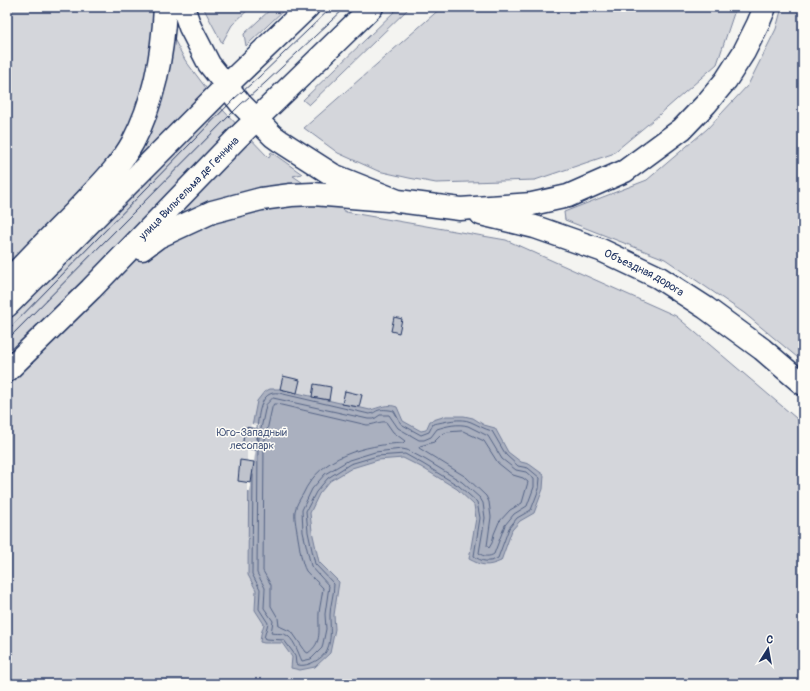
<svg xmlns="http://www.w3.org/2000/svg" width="810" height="691" font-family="Pangolin,sans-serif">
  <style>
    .green { fill: #d4d6db; stroke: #78829c }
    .water { fill: #aab0bf; stroke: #717c98 }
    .pier { fill: #f4f4f1 }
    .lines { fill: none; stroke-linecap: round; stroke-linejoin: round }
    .shore { stroke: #546385; stroke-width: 1 }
    .building { fill: #bfc3cc; stroke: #1b2f5e }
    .secondary-casing { stroke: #1b2f5e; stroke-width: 25 }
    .primary-casing { stroke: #1b2f5e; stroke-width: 25 }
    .secondary { stroke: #fdfcf7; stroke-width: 22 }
    .primary { stroke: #fdfcf7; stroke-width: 22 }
    .tram { stroke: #1b2f5e; stroke-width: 1 }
    .labels { text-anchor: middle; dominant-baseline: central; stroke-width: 3; stroke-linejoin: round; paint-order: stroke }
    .street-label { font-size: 11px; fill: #1b2f5e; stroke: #fdfcf7 }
    .park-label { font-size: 11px; fill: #49597d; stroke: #fdfcf7 }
  </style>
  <rect width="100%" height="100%" fill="#f4f4f1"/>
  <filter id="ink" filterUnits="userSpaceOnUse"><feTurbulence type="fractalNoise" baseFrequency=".025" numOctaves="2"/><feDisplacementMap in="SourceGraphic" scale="8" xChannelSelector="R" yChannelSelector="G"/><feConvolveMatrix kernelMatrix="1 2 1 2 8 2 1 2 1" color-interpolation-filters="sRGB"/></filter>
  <g filter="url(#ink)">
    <path class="green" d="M7,7H165L173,37L185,60L221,108L269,158L271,152L302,174L293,176L346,212L506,240L676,316L803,424V684H7Z
      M203,7H251L232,25L222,43Z
      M273,7H287L246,46L244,34Z
      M399,7H410L309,105L303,100Z
      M442,7H736L717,64L659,115L612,154L535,180L436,183L409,178L378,171L338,153L304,128Z
      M782,7H802L803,10V362L744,313L665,259L565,220L564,212L647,180L707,129L748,85L776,29Z"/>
    <path class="water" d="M270,389H280L370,410C379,408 387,403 397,407L403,421L421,431L426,430L430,421L446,416H464L473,418L484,425L495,428L508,452L521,462L529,464L544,475L543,489L534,513L520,521L512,530L501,561C487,567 482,566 469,559L476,518L474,505L457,489L421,467L403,458L378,460L352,468L330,481L319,494L310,513L312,531L319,562L339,582L334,615L335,629L330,653L315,667L300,670L291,668L292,657L282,643H264L260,642L261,634L264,624L255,610L256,590L248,575L249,442L257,401L264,392Z"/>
    <path class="pier" d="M251,424L259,425L250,492H247V442Z"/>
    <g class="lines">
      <path class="shore" d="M273,398L368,419H374L380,415H389L398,428L419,440H424L431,437L437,429C446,426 458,423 468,426C475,429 481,433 488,436L502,459L516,470L526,472L534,479V487L527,506L514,514L505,525L494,554C490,557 483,557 479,553L485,518L483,503L480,498L462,482L426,460L407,450L402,449L375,452L349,460L325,474L312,489L302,510L303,532L311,566L329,586L325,614L326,629L322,648L311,659L302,661C298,653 294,637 284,634C280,633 275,634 271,633L273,621L264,608L265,588L257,573L258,443L266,405Z
        M274,404H277L367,425C374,425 380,421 386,422L393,432L405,441L403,443C365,445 320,456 303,494C300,499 296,505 295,511C294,519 297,530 298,538C300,548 301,562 306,571C311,577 318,582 323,588C322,597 320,605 319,613C318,630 323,642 308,653L306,652L292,632L279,626L278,618L271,606V585L263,571L264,444L272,408Z
        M463,431L484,441L498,463L513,475L523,478L528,482L522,503L510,510L499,522L494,534L492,543L489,548L487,546L491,517L489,502L486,496L466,477L419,448L420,446L434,442L442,434L448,432Z
        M253,475L252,574L260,589L259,609L268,623L264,638L266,639L284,640L295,655L296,664C305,669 323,659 327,650C332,639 330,627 330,615C330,605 334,595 334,584L315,564L308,532L306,511L316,492L328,478L350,464L377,456L405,454L423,464L459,486L477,502L480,518L474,556C481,562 490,563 498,558L509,528L517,518L531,510L539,489L540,478L528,468L518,466L506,455L492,431C484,429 478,425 471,422C460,417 445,422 433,424L429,432L421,435L401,424L394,411C391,410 383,409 379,410C375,411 374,414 369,414L279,393C260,390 259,414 257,428"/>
    </g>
    <path class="building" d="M394,317L402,319L399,333L391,331Z
      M283,376L300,380L297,393L280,389Z
      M314,384L331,387L329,400L312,397Z
      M345,391L362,395L359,407L342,404Z
      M245,427L258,429L256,450L242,448Z
      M240,460L254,462L251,483L238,481Z"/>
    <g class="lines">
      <g class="secondary-casing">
        <g id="secondary">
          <path d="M142,249L158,237L212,212L261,199L291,195L313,194L388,200"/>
          <path d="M7,282C29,258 52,235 75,212C95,190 119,168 133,142C155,100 163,53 165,7"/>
          <path d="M7,306L226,86L308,7"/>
          <path id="s1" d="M7,371L91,289L237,138L372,7"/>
        </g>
      </g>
      <g class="primary-casing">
        <g id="primary">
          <path d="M183,7L190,27L209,64L241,104L273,136L280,141L333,175L398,201L460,209L532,204L568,196L625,171L682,129L706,104L726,80L744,52L758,24L765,7"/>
          <path id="s2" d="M481,214L535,227L601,250L658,277L706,308L762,349L803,384"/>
        </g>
      </g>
      <use href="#secondary" class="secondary"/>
      <use href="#primary" class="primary"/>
      <path class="tram" d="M7,331L235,98L259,77L332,7
        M7,340L241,104L265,83L346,7"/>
    </g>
  </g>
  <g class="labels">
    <g class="street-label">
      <text stroke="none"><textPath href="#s1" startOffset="258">улица Вильгельма де Геннина</textPath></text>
      <text stroke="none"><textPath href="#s2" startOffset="174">Объездная дорога</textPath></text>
    </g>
    <g class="park-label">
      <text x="252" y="432">Юго-Западный<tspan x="252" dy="13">лесопарк</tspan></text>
    </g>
  </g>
  <rect width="810" height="691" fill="none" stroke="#fdfcf7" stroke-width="24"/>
  <rect x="12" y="12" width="786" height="667" fill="none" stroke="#1b2f5e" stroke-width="1.5" filter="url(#ink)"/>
  <g transform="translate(768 649) rotate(11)" stroke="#fdfcf7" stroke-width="3" paint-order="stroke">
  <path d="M0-3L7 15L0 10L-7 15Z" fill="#1b2f5e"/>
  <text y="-6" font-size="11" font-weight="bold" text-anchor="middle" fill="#1b2f5e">С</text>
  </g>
</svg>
